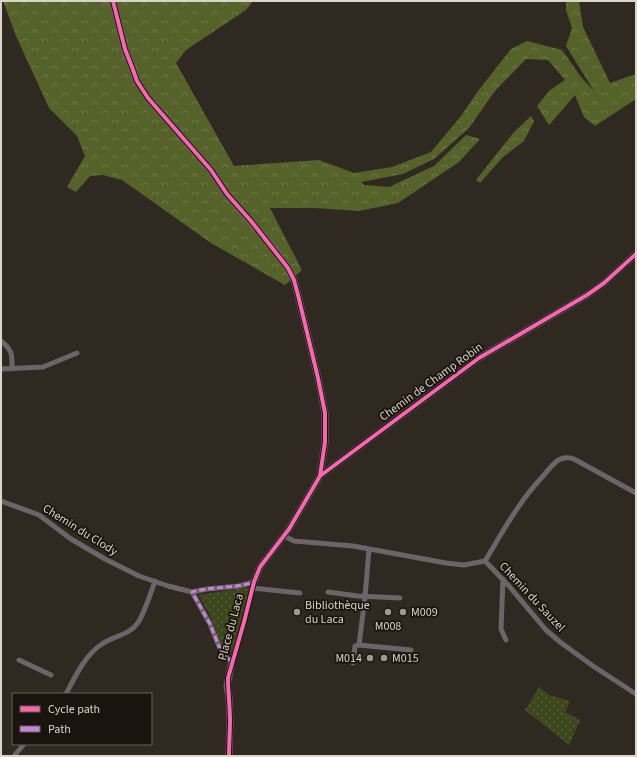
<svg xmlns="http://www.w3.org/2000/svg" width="637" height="757" font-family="'Source Sans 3',sans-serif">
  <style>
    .grass { fill: url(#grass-dots) }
    .forest { fill: url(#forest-crowns) }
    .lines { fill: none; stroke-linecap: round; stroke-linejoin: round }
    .minor { stroke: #6c6468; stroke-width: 5 }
    .tertiary { stroke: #6c6468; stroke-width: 7 }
    .quiet { stroke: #c483df; stroke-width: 3; stroke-dasharray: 6 3; stroke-linecap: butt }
    .cycleway-casing { stroke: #19140d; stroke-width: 6 }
    .cycleway { stroke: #f766af; stroke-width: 4 }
    .poi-dot { fill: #9f9890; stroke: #19140d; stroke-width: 1.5 }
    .labels { text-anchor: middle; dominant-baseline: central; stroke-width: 3.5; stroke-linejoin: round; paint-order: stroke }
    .street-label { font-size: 12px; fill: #dbd4cb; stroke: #19140d }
    .poi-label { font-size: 12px; fill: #dbd4cb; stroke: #19140d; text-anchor: start }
  </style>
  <defs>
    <pattern id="grass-dots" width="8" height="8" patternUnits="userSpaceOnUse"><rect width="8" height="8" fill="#3d471e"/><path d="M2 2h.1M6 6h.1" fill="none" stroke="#58613d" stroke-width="1.8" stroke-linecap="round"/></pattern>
    <pattern id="forest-crowns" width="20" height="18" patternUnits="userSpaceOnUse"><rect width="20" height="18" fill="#55632b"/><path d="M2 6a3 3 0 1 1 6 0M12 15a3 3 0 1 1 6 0" fill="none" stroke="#6d7848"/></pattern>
  </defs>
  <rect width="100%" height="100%" fill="#302921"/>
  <path class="grass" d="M250,587L232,652L222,651C217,630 210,613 198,595Z
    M539,687L549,695L570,701L565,712L580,720L569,745L525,710Z"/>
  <path class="forest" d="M3,1H253L246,10L186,50L176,63L234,166L319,160L354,173L392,167L431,152L461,116L478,91L511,49L527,41L562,50L581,77L594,91L566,46L572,28L566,10V1H579L583,27L610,83L636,74V99L595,126L584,117L575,95L549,125L537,106L550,90L565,80L548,60L526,59L495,91L469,128L434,159L403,174L361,182L364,185L389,187L434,166L466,135L480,139L459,162L398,203L359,211L316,208H270L302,270L285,285L211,243L122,180L103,175L90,176L76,192L67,187L85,156L77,136L49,108L16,36Z
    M531,116L534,121L524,141L502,158L480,183L476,180L514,132Z"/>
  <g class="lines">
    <path class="minor" d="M1,341C13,350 12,355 12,369
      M1,369L43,367L77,353
      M1,501L39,515L71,539L105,559L139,576L168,586L192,592L207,589L239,586L254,582
      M284,536L294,541L353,546L446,563L464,565L485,561
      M369,549L365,597L359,645L411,650
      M485,561C503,531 520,500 544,475C548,470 552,465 557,461C562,457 568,457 574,459L636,493
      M485,561L509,586L546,630L560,642L593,666L636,694
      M503,579L501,629L506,640
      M252,588L300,593
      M192,592L210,624L223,656L232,661L244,622L254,582
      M328,592L358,596L400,598
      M19,660L51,675
      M353,663L355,646L359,645
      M66,694C75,677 85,655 102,644C113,636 129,635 137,624C144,615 151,592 155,581
      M14,756L24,744"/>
    <path class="tertiary" d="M113,1L125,49L132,67L137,81L148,98L211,170L227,194L275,250L288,268L294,280L298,295L318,378L325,413V442L320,476L289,529L260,567L254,582
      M320,476L479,358L587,295L604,283L636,254
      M229,756L230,721L229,697L227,686L232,661"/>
    <path class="quiet" d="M254,582L244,622L232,661L223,656L210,624L192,592C212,586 234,589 254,582Z"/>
    <g class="cycleway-casing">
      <path id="cycleway" d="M113,1L125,49L132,67L137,81L148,98L211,170L227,194L251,221L288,268L294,280L298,295L318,378L325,413V442L320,476L289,529L260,567L254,582L244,622L228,678C228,692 230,707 230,721C230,733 229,744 229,756
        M320,476L479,358L587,295L604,283L636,254"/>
    </g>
    <use href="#cycleway" class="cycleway"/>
  </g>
  <g class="poi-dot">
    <circle cx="297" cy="612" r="4"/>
    <circle cx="388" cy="612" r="4"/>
    <circle cx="403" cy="612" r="4"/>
    <circle cx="370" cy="658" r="4"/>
    <circle cx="384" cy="658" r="4"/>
  </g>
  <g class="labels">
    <g class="street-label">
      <text transform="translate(431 382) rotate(-36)">Chemin de Champ Robin</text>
      <text transform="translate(80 530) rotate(32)">Chemin du Clody</text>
      <text transform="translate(532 597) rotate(47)">Chemin du Sauzel</text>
      <text transform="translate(231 627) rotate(-75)">Place du Laca</text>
    </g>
    <g class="poi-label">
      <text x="305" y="605">Bibliothèque<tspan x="305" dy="14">du Laca</tspan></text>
      <text x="411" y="612">M009</text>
      <text x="388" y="626" text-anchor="middle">M008</text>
      <text x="362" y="658" text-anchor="end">M014</text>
      <text x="392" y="658">M015</text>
    </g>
  </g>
  <rect width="637" height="757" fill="none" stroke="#dbd4cb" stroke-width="4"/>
  <rect x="12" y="693" width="140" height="52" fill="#19140d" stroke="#676159"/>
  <rect x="20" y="706" width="20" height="6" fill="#f766af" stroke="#676159"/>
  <text x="48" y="713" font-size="12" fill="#dbd4cb">Cycle path</text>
  <rect x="20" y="726" width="20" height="6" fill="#c483df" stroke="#676159"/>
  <text x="48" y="733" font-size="12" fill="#dbd4cb">Path</text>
</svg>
